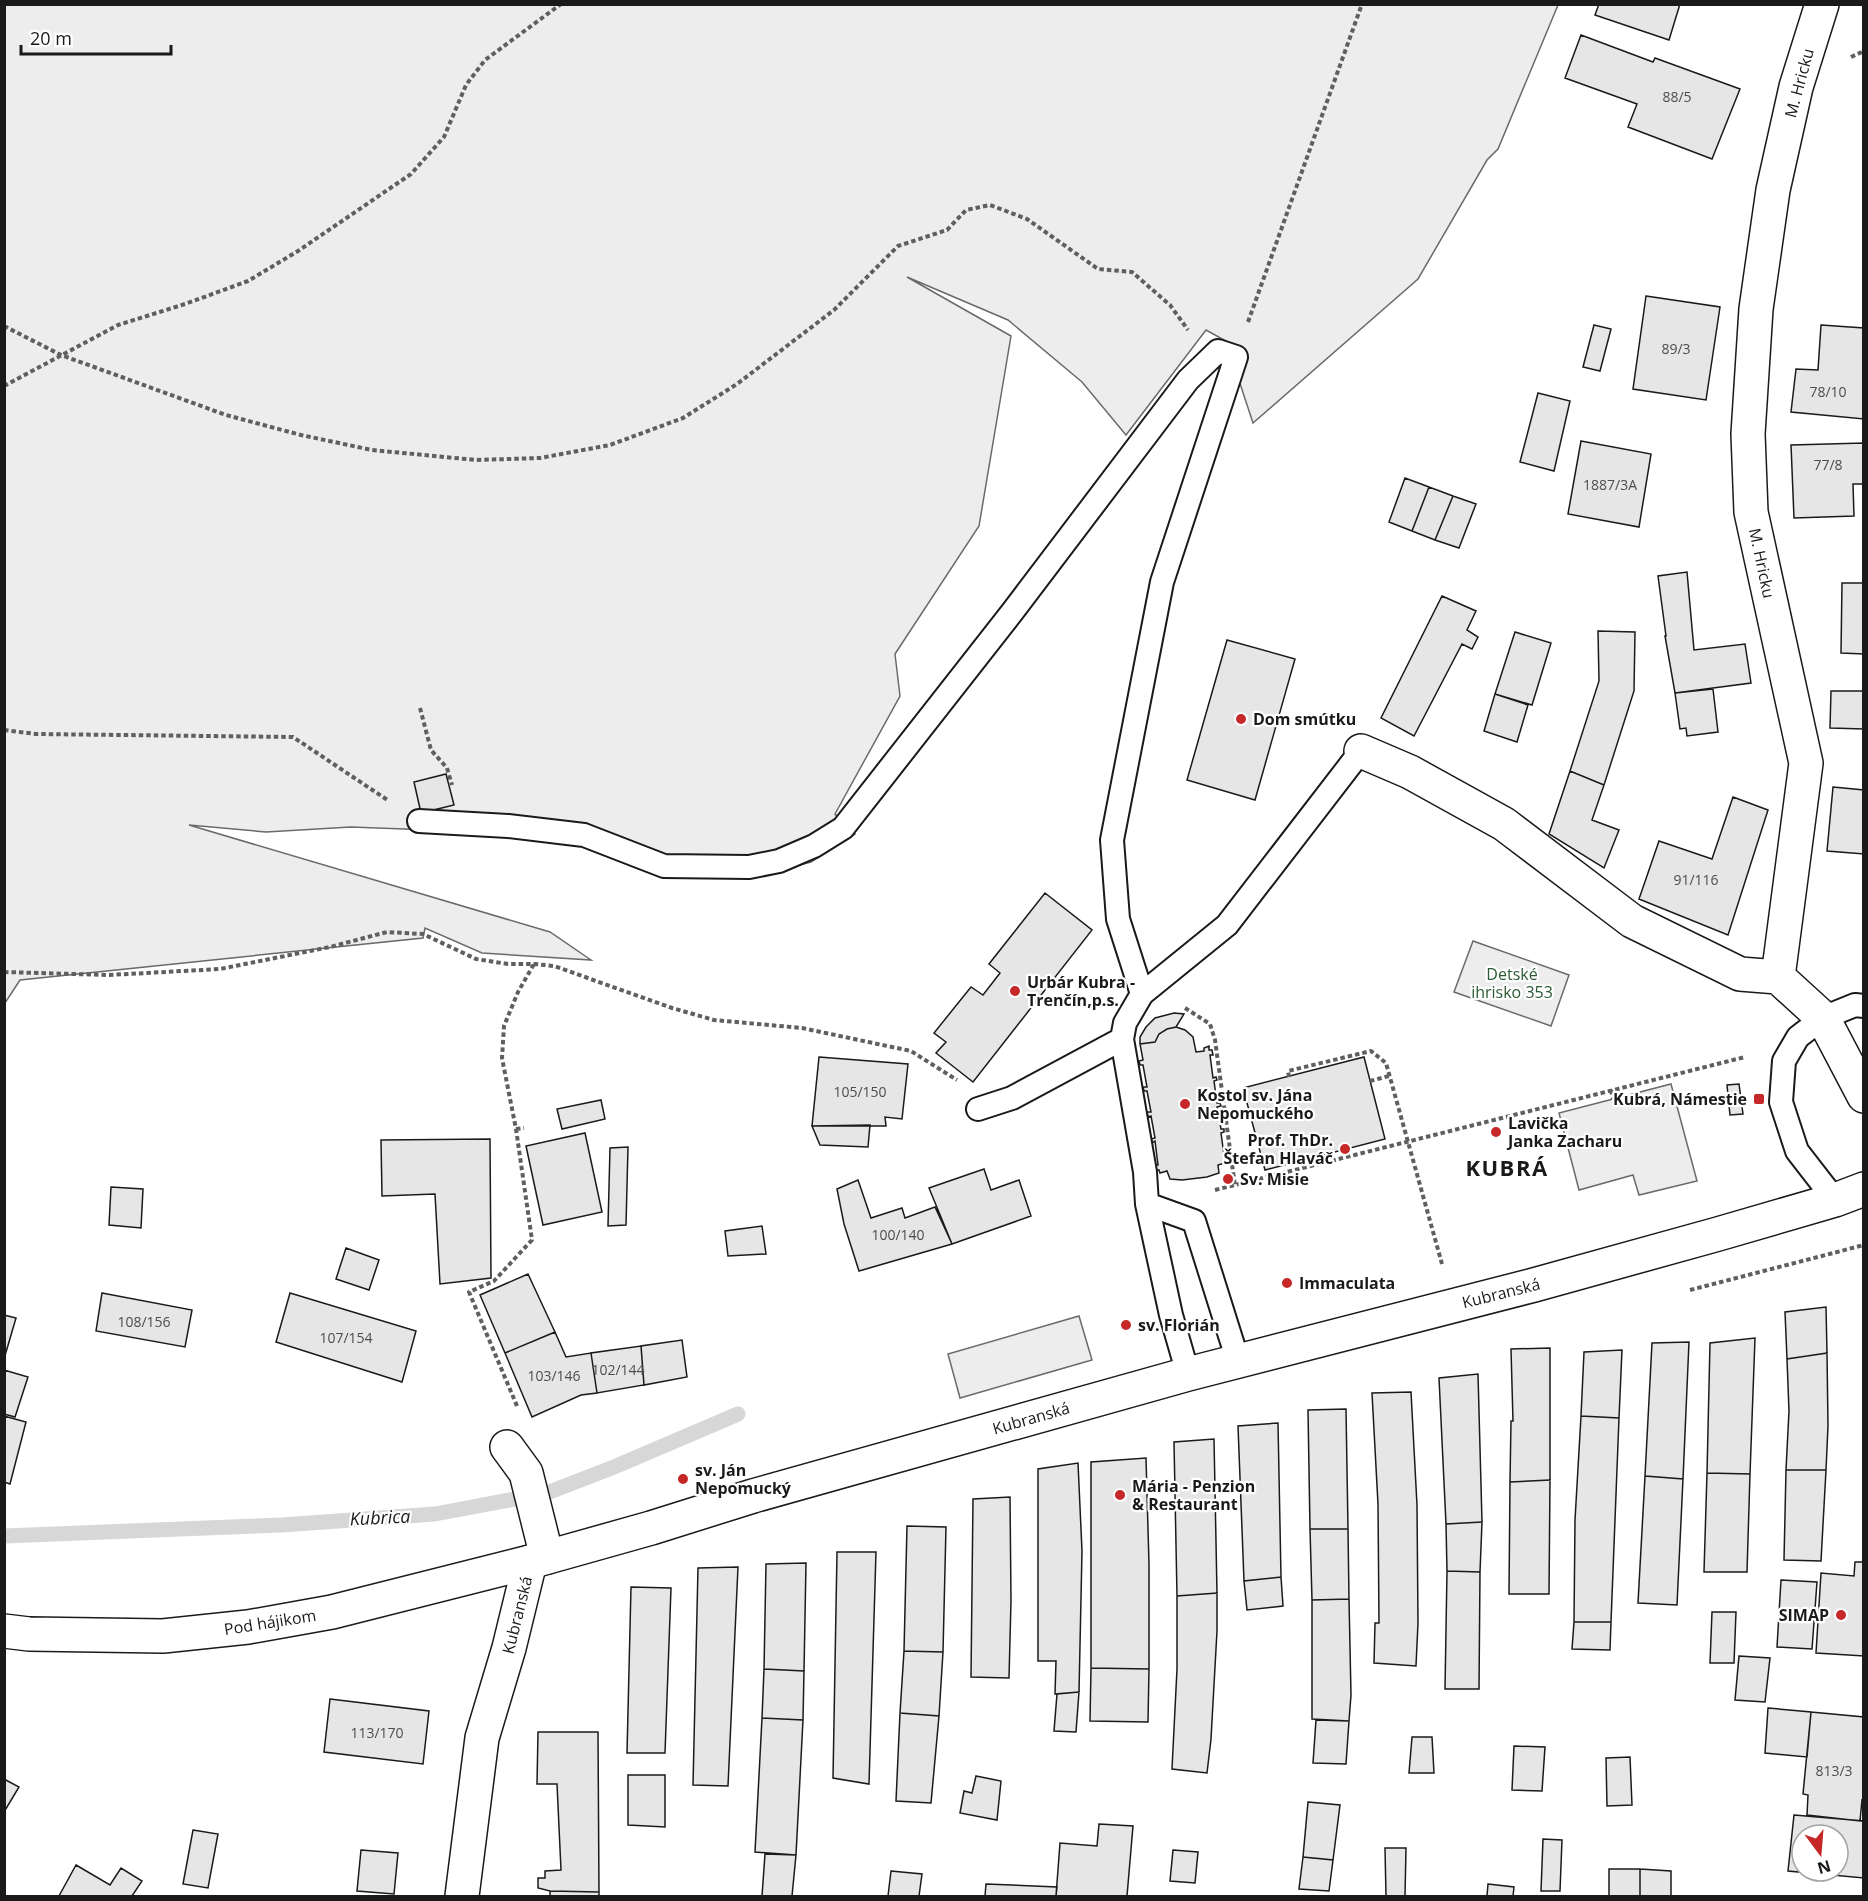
<svg xmlns="http://www.w3.org/2000/svg" width="1868" height="1901" font-family="'Open Sans',sans-serif">
  <style>
    .built { fill: #ededed; stroke: #6a6a6a; stroke-width: 1.5 }
    .lines { fill: none; stroke-linecap: round; stroke-linejoin: round }
    .stream { stroke: #d7d7d7; stroke-width: 15 }
    .building { fill: #e6e6e6; stroke: #1a1a1a; stroke-width: 1.5; fill-rule: evenodd }
    .service-casing { stroke: #1a1a1a; stroke-width: 26 }
    .minor-casing { stroke: #1a1a1a; stroke-width: 36 }
    .tertiary-casing { stroke: #1a1a1a; stroke-width: 36 }
    .path { stroke: #5f5f5f; stroke-width: 4; stroke-dasharray: 4.5 3; stroke-linecap: butt }
    .service { stroke: #fff; stroke-width: 22 }
    .minor { stroke: #fff; stroke-width: 33 }
    .tertiary { stroke: #fff; stroke-width: 33 }
    .poi-dot { fill: #c62828; stroke: #fff; stroke-width: 2 }
    .labels { text-anchor: middle; dominant-baseline: central; stroke-width: 4.5; stroke-linejoin: round; paint-order: stroke }
    .number-label { font-size: 14px; fill: #4d4d4d }
    .street-label { font-size: 16px; fill: #1a1a1a; stroke: #fff }
    .poi-label { font-size: 16px; font-weight: bold; fill: #1a1a1a; stroke: #fff; text-anchor: start }
    .park-label { font-size: 16px; fill: #2b5a34; stroke: #fff }
    .water-label { font-size: 18px; font-style: italic; fill: #1a1a1a; stroke: #fff }
    .district-label { font-size: 22px; font-weight: bold; letter-spacing: 1.5px; fill: #1a1a1a; stroke: #fff }
  </style>
  <rect width="100%" height="100%" fill="#fff"/>
  <path class="built" d="M5,5H1558L1498,149L1487,160L1418,279L1253,423L1226,341L1206,330L1126,435L1082,382L1008,320L907,277L1011,336L979,526L895,654L900,696L835,814L855,834L811,862L756,876L592,845L513,833L351,827L266,832L189,825L550,932L591,960L482,953L425,928L423,938L20,980L5,1003Z
    M1473,941L1569,975L1551,1026L1454,992Z
    M1671,1084L1697,1181L1639,1195L1633,1175L1579,1190L1559,1113Z
    M1079,1316L1092,1360L960,1398L948,1354Z"/>
  <g class="lines">
    <path class="stream" d="M4,1536L282,1525L435,1514L547,1493L614,1467L738,1414"/>
  </g>
  <path class="building" d="M1599,4H1680L1669,40L1595,15Z
    M1581,35L1653,62L1655,58L1740,89L1712,159L1628,127L1637,104L1565,78Z
    M1646,296L1720,307L1706,400L1633,389Z
    M1594,325L1611,329L1600,371L1583,367Z
    M1821,325L1864,328V419L1791,412L1796,369L1818,370Z
    M1538,393L1570,401L1554,471L1520,462Z
    M1581,441L1651,454L1639,527L1568,514Z
    M1864,443V484H1853L1854,516L1794,518L1791,445Z
    M1405,478L1429,487L1412,531L1389,522Z
    M1429,487L1453,496L1435,540L1412,531Z
    M1453,496L1476,504L1459,548L1435,540Z
    M1687,572L1694,650L1745,644L1751,683L1675,693L1665,636H1666L1658,576Z
    M1842,583H1864V654L1841,653Z
    M1442,596L1476,611L1467,630L1478,637L1472,649L1462,644L1414,736L1381,718Z
    M1598,631L1635,632L1634,691L1604,785L1570,771L1599,681Z
    M1515,632L1551,643L1532,705L1495,694Z
    M1227,640L1295,659L1255,800L1187,780Z
    M1713,689L1718,732L1687,736L1686,728L1680,729L1675,693Z
    M1831,691H1864V729L1830,728Z
    M1495,694L1528,705L1517,742L1484,731Z
    M1570,771L1604,785L1592,820L1619,830L1604,868L1549,834Z
    M446,774L454,805L421,813L414,782Z
    M1833,787L1864,790V854L1827,851Z
    M1733,797L1768,810L1728,935L1639,899L1659,841L1712,859Z
    M1045,893L1092,930L973,1082L936,1053L946,1042L934,1033L971,987L983,995L1000,973L989,964Z
    M1174,1013L1184,1014L1176,1027L1167,1029L1159,1034L1155,1042L1140,1044V1037L1146,1027L1155,1018Z
    M1176,1027L1185,1030L1193,1037L1196,1052L1204,1051V1048L1209,1046V1050H1212L1213,1055H1210L1213,1078L1216,1077L1217,1080L1214,1081L1217,1103H1220L1221,1106L1217,1107L1221,1129H1224V1132L1221,1133L1224,1155H1228V1159L1225,1160V1163L1218,1165L1219,1173L1207,1177L1182,1180L1170,1179L1167,1171L1160,1173L1159,1170H1156L1155,1165H1158L1155,1141L1152,1143L1151,1139L1155,1138L1151,1116L1148,1117L1147,1112H1151L1147,1091H1144L1143,1087H1147L1143,1065H1140L1139,1061L1143,1060L1140,1044L1155,1042L1159,1034L1167,1029Z
    M819,1057L908,1064L902,1119L885,1117L886,1126H812Z
    M1364,1057L1385,1139L1265,1170L1243,1088Z
    M1739,1084L1743,1114L1730,1115L1727,1085Z
    M601,1100L605,1119L562,1129L557,1109Z
    M870,1125L868,1147L820,1145L812,1126Z
    M585,1133L602,1212L543,1225L526,1146Z
    M490,1139L491,1278L440,1284L435,1194L382,1196L381,1140Z
    M628,1147L626,1225L608,1226L610,1148Z
    M984,1169L991,1190L1019,1180L1031,1216L952,1244L929,1188Z
    M858,1180L871,1218L902,1208L905,1218L935,1207L952,1244L859,1271L844,1224L837,1189Z
    M111,1187L143,1189L141,1228L109,1225Z
    M762,1226L766,1254L728,1256L725,1231Z
    M346,1248L379,1260L369,1290L336,1279Z
    M528,1274L555,1332L505,1353L480,1295Z
    M102,1293L192,1310L185,1347L96,1331Z
    M290,1293L416,1331L402,1382L276,1342Z
    M1826,1307L1827,1353L1787,1359L1785,1312Z
    M4,1315L16,1318L4,1359Z
    M555,1332L566,1357L591,1353L597,1393L581,1395L532,1417L505,1353Z
    M1755,1338L1750,1474L1707,1473L1710,1343Z
    M682,1340L687,1377L644,1385L641,1346Z
    M1689,1342L1683,1479L1645,1476L1652,1343Z
    M641,1346L644,1385L597,1393L591,1353Z
    M1550,1348V1480L1510,1482L1511,1421H1513L1511,1349Z
    M1622,1350L1619,1418L1581,1416L1584,1352Z
    M1827,1353L1828,1426L1826,1470H1786L1789,1411L1787,1359Z
    M4,1370L28,1377L15,1417L4,1414Z
    M1478,1374L1482,1522L1446,1524L1439,1378Z
    M1411,1392L1417,1505L1418,1623L1416,1666L1374,1663L1375,1623H1379L1378,1504L1372,1393Z
    M1346,1409L1348,1529H1310L1308,1410Z
    M4,1416L26,1422L10,1484L4,1482Z
    M1581,1416L1619,1418L1611,1622H1574L1575,1520Z
    M1278,1423L1281,1577L1244,1581L1238,1426Z
    M1214,1439L1217,1593L1177,1596L1174,1442Z
    M1146,1458L1149,1564V1669L1091,1668V1462Z
    M1078,1463L1082,1551L1079,1692L1055,1694L1056,1661H1038V1469Z
    M1786,1470H1826L1821,1561L1784,1560Z
    M1707,1473L1750,1474L1747,1572H1704Z
    M1645,1476L1683,1479L1677,1605L1638,1603Z
    M1550,1480L1549,1594H1509L1510,1482Z
    M1010,1497L1011,1601L1009,1678L971,1677L973,1499Z
    M1482,1522L1480,1572L1447,1571L1446,1524Z
    M907,1526L946,1527L943,1652L904,1651Z
    M1310,1529H1348L1349,1599L1312,1600Z
    M837,1552H876L869,1784L833,1778Z
    M1855,1562H1864V1656L1816,1653L1821,1573L1854,1576Z
    M806,1563L804,1671L764,1669L766,1564Z
    M738,1567L728,1786L693,1785L698,1568Z
    M1447,1571L1480,1572L1479,1689H1445Z
    M1281,1577L1283,1606L1247,1610L1244,1581Z
    M1781,1580L1817,1582L1812,1649L1777,1647Z
    M631,1587L671,1588L665,1753H627Z
    M1217,1593V1631L1211,1739L1207,1773L1172,1769L1177,1669V1596Z
    M1349,1599L1351,1695L1349,1721L1312,1719V1600Z
    M1712,1612H1736L1734,1663H1710Z
    M1574,1622H1611L1610,1650L1572,1649Z
    M904,1651L943,1652L939,1716L900,1713Z
    M1739,1656L1770,1658L1765,1702L1735,1700Z
    M1091,1668L1149,1669L1148,1722L1090,1721Z
    M764,1669L804,1671L803,1720L762,1718Z
    M1079,1692L1076,1732L1054,1731L1057,1694Z
    M330,1699L429,1711L423,1764L324,1752Z
    M1768,1708L1811,1712L1807,1757L1765,1753Z
    M1811,1712L1864,1717V1801L1862,1800L1860,1821L1807,1815L1808,1795L1803,1794Z
    M900,1713L939,1716L931,1803L896,1801Z
    M762,1718L803,1720L796,1855L755,1852Z
    M1316,1720L1349,1721L1346,1764L1313,1763Z
    M538,1732H598L599,1892L550,1891L538,1888V1878H545V1871L561,1870L557,1784H537Z
    M1412,1737H1432L1434,1773H1409Z
    M1514,1746L1545,1747L1542,1791L1512,1790Z
    M1630,1757L1632,1805L1607,1806L1606,1758Z
    M628,1775H665V1827L628,1825Z
    M976,1776L1001,1781L997,1820L960,1813L964,1791L972,1793Z
    M4,1779L19,1787L4,1812Z
    M1308,1802L1340,1805L1333,1860L1303,1857Z
    M1794,1815L1864,1821V1878L1788,1871ZM1802,1835H1838V1871H1802Z
    M1099,1824L1133,1826L1127,1896H1056L1060,1843L1097,1846Z
    M193,1830L218,1834L208,1888L183,1884Z
    M1543,1839L1562,1840L1560,1891H1541Z
    M1385,1848H1406L1405,1896H1386Z
    M361,1850L398,1853L394,1894L357,1891Z
    M1173,1850L1198,1852L1195,1883L1170,1881Z
    M765,1854L796,1855L792,1896H762Z
    M1303,1857L1333,1860L1329,1891L1299,1889Z
    M76,1865L110,1885L121,1868L142,1881L132,1896H59Z
    M1609,1869H1640V1896H1609Z
    M1640,1869L1671,1871V1896H1640Z
    M891,1871L922,1874L919,1896H888Z
    M986,1884L1057,1887L1056,1896H985Z
    M1488,1884L1514,1887L1513,1896H1487Z
    M550,1891L599,1892V1896H550Z"/>
  <g class="lines">
    <g class="service-casing">
      <path id="service" d="M419,821L508,826L584,835L664,866L749,867L779,861L814,846L843,828L1013,611L1188,380L1218,351L1236,357L1162,582L1112,840L1118,919L1142,994
        M978,1109L1012,1098L1122,1039
        M1835,1200L1797,1151L1781,1102L1784,1061L1798,1037L1823,1018L1855,1005L1864,1006
        M1147,1204L1194,1221L1238,1361
        M1188,1374L1171,1315L1147,1204L1145,1172L1122,1039L1125,1023L1142,994L1227,925L1361,751"/>
    </g>
    <g class="minor-casing">
      <path id="minor" d="M1822,4L1796,87L1773,190L1756,309L1748,434L1751,512L1806,763L1778,977L1823,1018L1864,1096
        M1361,751L1410,772L1504,824L1632,921L1740,974L1778,977
        M507,1447L526,1473L547,1557
        M462,1896L482,1738L509,1648L530,1562"/>
    </g>
    <g class="tertiary-casing">
      <path id="tertiary" d="M4,1631L29,1634L163,1636L248,1627L332,1612L530,1562L651,1528L753,1496L1188,1374L1534,1285L1718,1234L1835,1200L1864,1189"/>
    </g>
    <path class="path" d="M1851,57L1864,51
      M1248,322L1362,4
      M4,326L61,355L226,415L301,435L372,450L476,460L540,458L610,445L683,418L737,384L834,310L898,246L947,230L966,210L990,205L1027,219L1098,269L1132,272L1170,305L1188,330
      M4,386L118,325L185,304L248,281L298,251L411,174L444,137L466,85L485,60L561,4
      M420,708L431,750L447,768L452,785
      M4,730L36,734L293,737L389,801
      M4,972L109,975L220,969L330,947L387,932L423,934L476,959L508,964H535L554,966L672,1008L714,1020L802,1028L911,1051L957,1080
      M1185,1008L1210,1024L1215,1040L1235,1186
      M1289,1077L1288,1071L1371,1051L1386,1063L1442,1264
      M1370,1081L1389,1076
      M1611,1090L1613,1099
      M516,1129L524,1128
      M1215,1190L1745,1057
      M1690,1290L1864,1245
      M517,1406L469,1292L494,1281L532,1240L516,1129L502,1058L504,1026L518,992L534,964"/>
    <use href="#service" class="service"/>
    <use href="#minor" class="minor"/>
    <use href="#tertiary" class="tertiary"/>
  </g>
  <g class="poi-dot">
    <circle cx="1241" cy="719" r="6"/>
    <circle cx="1015" cy="991" r="6"/>
    <rect x="1753" y="1093" width="12" height="12" rx="3"/>
    <circle cx="1185" cy="1104" r="6"/>
    <circle cx="1496" cy="1132" r="6"/>
    <circle cx="1345" cy="1149" r="6"/>
    <circle cx="1228" cy="1179" r="6"/>
    <circle cx="1287" cy="1283" r="6"/>
    <circle cx="1126" cy="1325" r="6"/>
    <circle cx="683" cy="1479" r="6"/>
    <circle cx="1120" cy="1495" r="6"/>
    <circle cx="1841" cy="1615" r="6"/>
  </g>
  <g class="labels">
    <g class="number-label">
      <text x="1677" y="96">88/5</text>
      <text x="1676" y="348">89/3</text>
      <text x="1828" y="391">78/10</text>
      <text x="1828" y="464">77/8</text>
      <text x="1610" y="484">1887/3A</text>
      <text x="1696" y="879">91/116</text>
      <text x="860" y="1091">105/150</text>
      <text x="898" y="1234">100/140</text>
      <text x="144" y="1321">108/156</text>
      <text x="346" y="1337">107/154</text>
      <text x="618" y="1369">102/144</text>
      <text x="554" y="1375">103/146</text>
      <text x="377" y="1732">113/170</text>
      <text x="1834" y="1770">813/3</text>
    </g>
    <g class="street-label">
      <text transform="translate(1799 83) rotate(-75)">M. Hricku</text>
      <text transform="translate(1762 563) rotate(78)">M. Hricku</text>
      <text transform="translate(1501 1293) rotate(-14)">Kubranská</text>
      <text transform="translate(1031 1418) rotate(-16)">Kubranská</text>
      <text transform="translate(517 1615) rotate(-76)">Kubranská</text>
      <text transform="translate(270 1622) rotate(-9)">Pod hájikom</text>
    </g>
    <g class="poi-label">
      <text x="1253" y="719">Dom smútku</text>
      <text x="1027" y="982">Urbár Kubra -<tspan x="1027" dy="18">Trenčín,p.s.</tspan></text>
      <text x="1197" y="1095">Kostol sv. Jána<tspan x="1197" dy="18">Nepomuckého</tspan></text>
      <text x="1747" y="1099" text-anchor="end">Kubrá, Námestie</text>
      <text x="1508" y="1123">Lavička<tspan x="1508" dy="18">Janka Zacharu</tspan></text>
      <text x="1333" y="1140" text-anchor="end">Prof. ThDr.<tspan x="1333" dy="18">Štefan Hlaváč</tspan></text>
      <text x="1240" y="1179">Sv. Misie</text>
      <text x="1299" y="1283">Immaculata</text>
      <text x="1138" y="1325">sv. Florián</text>
      <text x="695" y="1470">sv. Ján<tspan x="695" dy="18">Nepomucký</tspan></text>
      <text x="1132" y="1486">Mária - Penzion<tspan x="1132" dy="18">&amp; Restaurant</tspan></text>
      <text x="1829" y="1615" text-anchor="end">SIMAP</text>
    </g>
    <g class="park-label">
      <text x="1512" y="974">Detské<tspan x="1512" dy="18">ihrisko 353</tspan></text>
    </g>
    <g class="water-label">
      <text transform="translate(380 1517) rotate(-3)">Kubrica</text>
    </g>
    <g class="district-label">
      <text x="1507" y="1167">KUBRÁ</text>
    </g>
  </g>
  <rect width="1868" height="1901" fill="none" stroke="#1a1a1a" stroke-width="12"/>
  <g transform="translate(1820 1853) rotate(164)"><circle r="28" fill="#ffffff" stroke="#a3a3a3" stroke-width="1.5"/>
  <path d="M0-4.5L10 22L0 15L-10 22Z" fill="#c62828"/>
  <text y="-9" font-size="16" font-weight="bold" text-anchor="middle" fill="#1a1a1a">N</text>
  </g>
  <path d="M21 45v9h150v-9" fill="none" stroke="#1a1a1a" stroke-width="3"/>
  <text x="30" y="45" font-size="18" fill="#1a1a1a" stroke="#ffffff" stroke-width="4.5" paint-order="stroke">20 m</text>
</svg>
